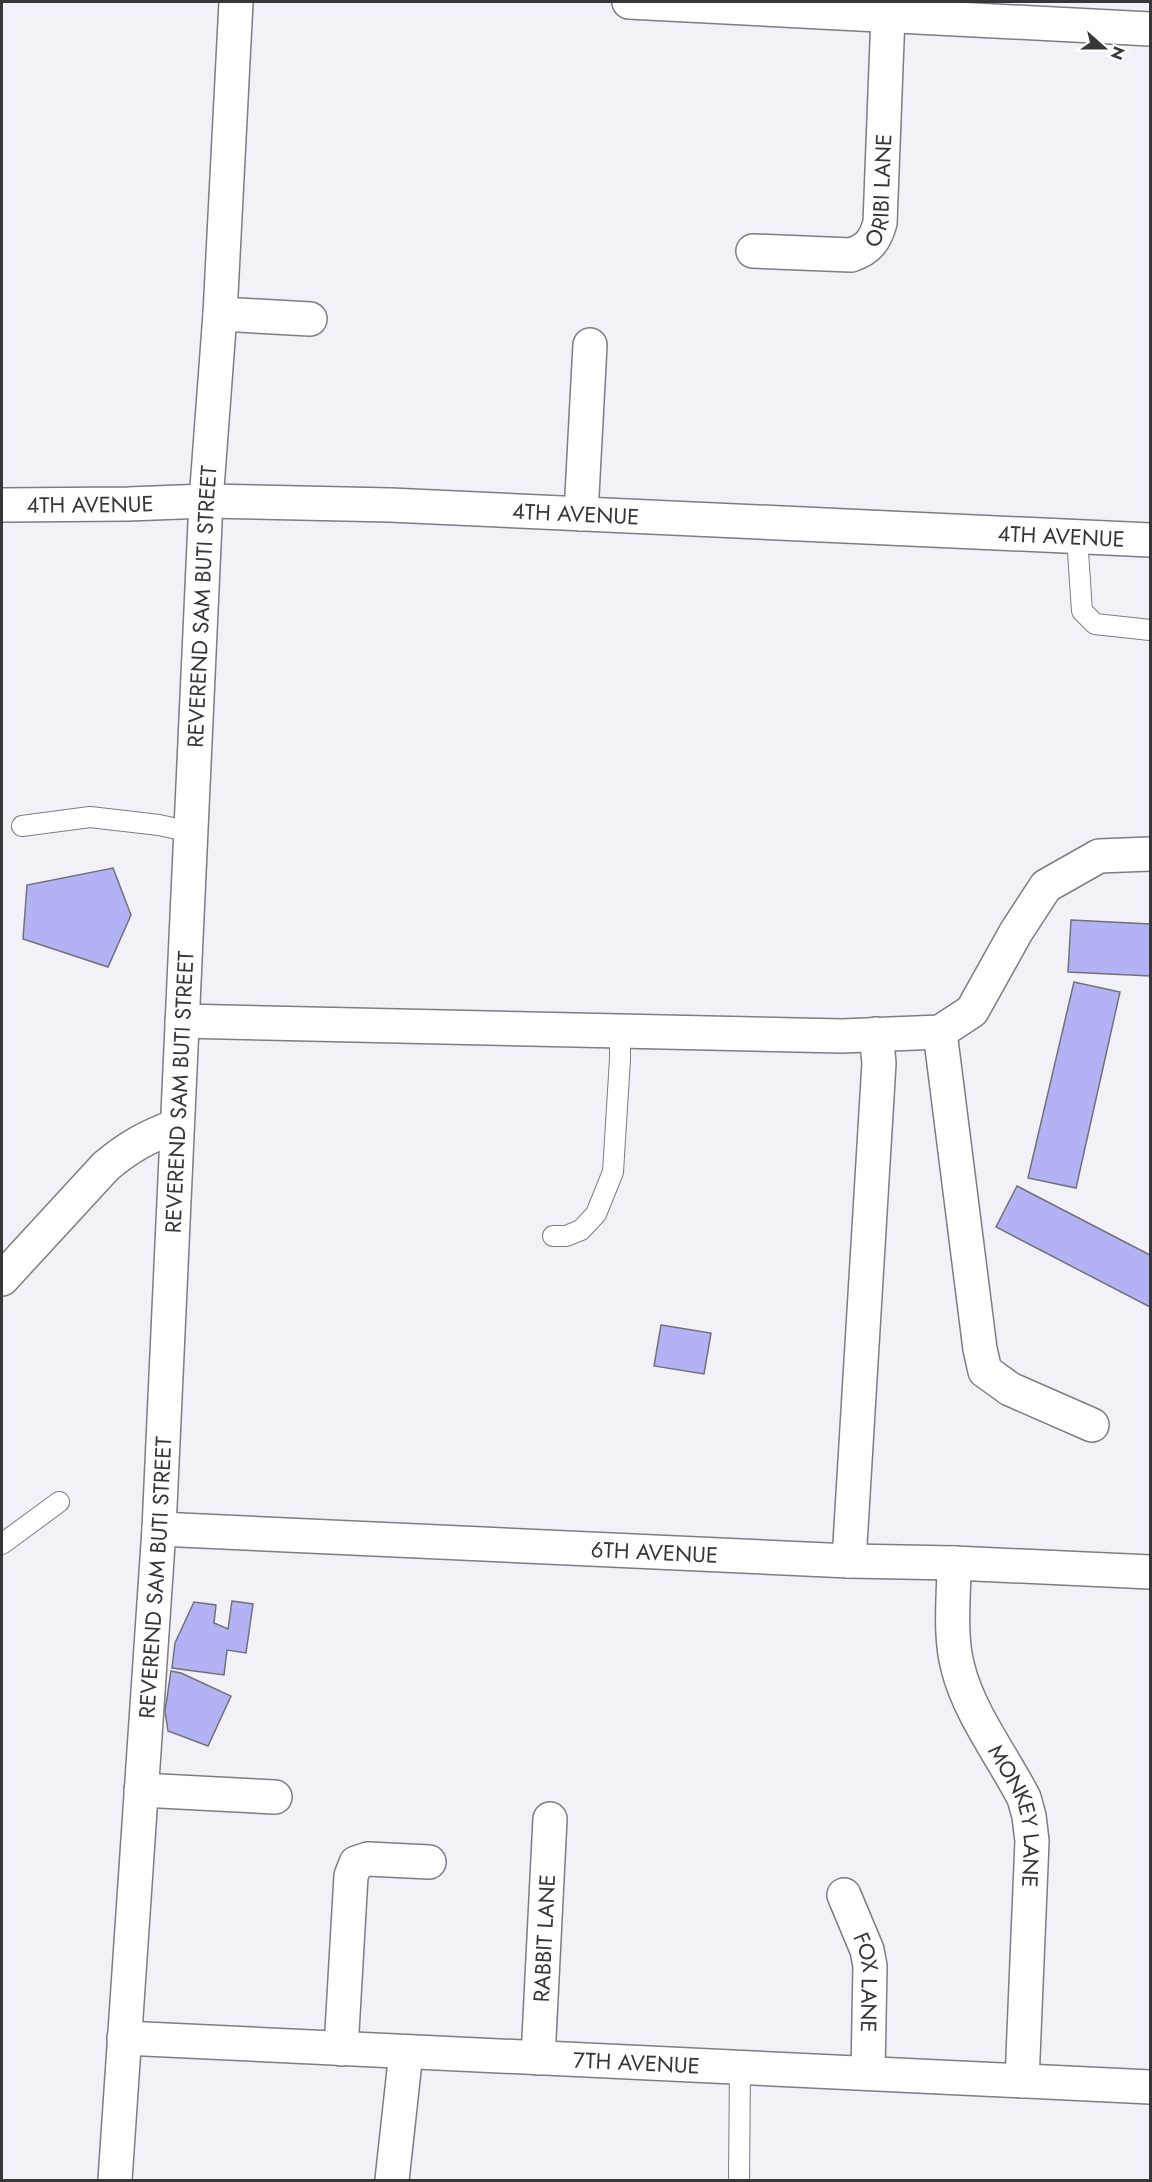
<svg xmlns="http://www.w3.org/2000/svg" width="1152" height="2182" font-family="Jost,sans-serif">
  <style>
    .building { fill: #b2b2f5; stroke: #717276; stroke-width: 1.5 }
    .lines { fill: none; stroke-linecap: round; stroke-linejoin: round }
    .lane-casing { stroke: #7d7d82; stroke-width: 22 }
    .street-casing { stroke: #7d7d82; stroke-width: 36 }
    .lane { stroke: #fff; stroke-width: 20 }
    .street { stroke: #fff; stroke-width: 33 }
    .labels { text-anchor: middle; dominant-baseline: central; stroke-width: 5; stroke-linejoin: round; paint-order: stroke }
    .street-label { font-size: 22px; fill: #363739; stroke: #fff }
  </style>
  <rect width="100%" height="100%" fill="#f1f1f7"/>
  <path class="building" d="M113,868L131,915L108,967L23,939L27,885Z
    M1071,920L1150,924V976L1068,972Z
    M1074,982L1120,992L1076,1188L1028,1178Z
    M1017,1186L1150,1255V1307L996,1227Z
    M661,1325L711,1333L704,1374L654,1366Z
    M232,1601L253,1604L246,1653L227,1650L224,1675L172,1668L175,1643L194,1602L216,1605L214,1623L228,1629Z
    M171,1671L181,1673L231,1696L208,1746L168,1731L165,1711Z"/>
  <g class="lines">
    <g class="lane-casing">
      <path id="lane" d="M1077,537L1082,611L1095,624L1150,630
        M22,826L90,817L159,825L191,832
        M553,1236H566L581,1230L596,1214L613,1172L620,1059V1031
        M2,1544L59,1502
        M739,2180L740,2067"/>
    </g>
    <g class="street-casing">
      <g id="street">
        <path d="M629,2L1150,29"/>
        <path id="s1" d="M753,251L851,255C869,249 875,240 880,223L888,15"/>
        <path d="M220,314L310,319"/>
        <path id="s2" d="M2,505L128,504L206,501L390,505L1150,540"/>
        <path d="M581,514L590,345"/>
        <path d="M182,1021L842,1036L940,1032L972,1011L1016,932L1046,886L1099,856L1150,854"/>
        <path d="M940,1032L980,1349L985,1371L1010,1389L1092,1425"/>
        <path d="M2,1279L106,1166C130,1146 147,1137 176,1126"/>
        <path id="s3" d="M159,1529L849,1561L954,1563L1150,1572"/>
        <path d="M849,1561L879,1063L876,1034"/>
        <path id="s4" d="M954,1563C954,1597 949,1635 958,1668C969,1713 1003,1757 1024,1798L1029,1816L1032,1841L1022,2081"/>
        <path d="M141,1790L275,1797"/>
        <path id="s5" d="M844,1895L867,1950L870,1966L868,2073"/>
        <path id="s6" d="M124,2038L1150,2087"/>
        <path d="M341,2049L351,1876L356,1863L368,1859L429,1862"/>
        <path id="s7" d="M538,2058L550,1819"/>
        <path id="s8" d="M115,2180L159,1529L206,501L220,314L236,2"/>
        <path d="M392,2180L406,2052"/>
      </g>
    </g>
    <use href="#lane" class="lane"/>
    <use href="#street" class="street"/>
  </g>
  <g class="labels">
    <g class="street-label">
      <text stroke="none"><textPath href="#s1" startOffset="176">ORIBI LANE</textPath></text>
      <text stroke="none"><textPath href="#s2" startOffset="88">4TH AVENUE</textPath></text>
      <text stroke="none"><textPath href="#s2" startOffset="574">4TH AVENUE</textPath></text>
      <text stroke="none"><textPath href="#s2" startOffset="1060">4TH AVENUE</textPath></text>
      <text stroke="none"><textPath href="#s8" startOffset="1576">REVEREND SAM BUTI STREET</textPath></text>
      <text stroke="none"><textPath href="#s8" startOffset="1090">REVEREND SAM BUTI STREET</textPath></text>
      <text stroke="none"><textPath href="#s3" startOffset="496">6TH AVENUE</textPath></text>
      <text stroke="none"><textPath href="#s8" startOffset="604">REVEREND SAM BUTI STREET</textPath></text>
      <text stroke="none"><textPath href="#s4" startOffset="267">MONKEY LANE</textPath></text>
      <text stroke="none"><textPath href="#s7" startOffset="120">RABBIT LANE</textPath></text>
      <text stroke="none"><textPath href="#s5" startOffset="92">FOX LANE</textPath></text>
      <text stroke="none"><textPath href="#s6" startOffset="513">7TH AVENUE</textPath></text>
    </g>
  </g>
  <rect width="1152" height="2182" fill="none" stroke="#363739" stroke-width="6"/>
  <g transform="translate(1104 48) rotate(111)" stroke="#ffffff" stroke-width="4.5" paint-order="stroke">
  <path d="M0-4.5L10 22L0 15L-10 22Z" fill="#363739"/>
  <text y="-9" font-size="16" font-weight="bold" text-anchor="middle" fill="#363739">N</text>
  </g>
</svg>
